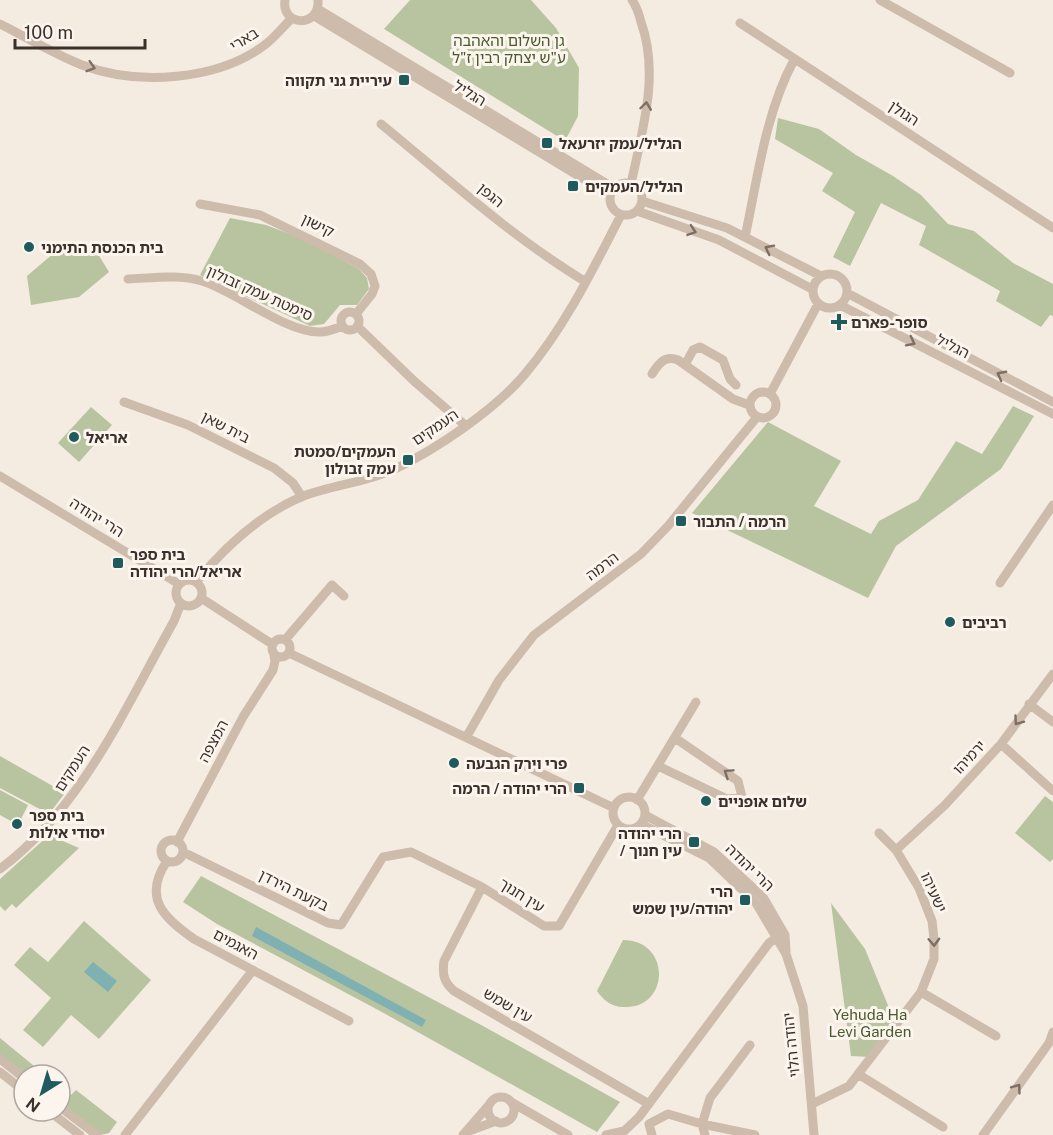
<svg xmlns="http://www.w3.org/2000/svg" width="1053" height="1135" font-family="'Public Sans','Noto Sans Hebrew',sans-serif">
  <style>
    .green { fill: #b8c4a0 }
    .water { fill: #7fb0b2 }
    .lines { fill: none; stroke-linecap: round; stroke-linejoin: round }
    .minor { stroke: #cdbbac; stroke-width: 9 }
    .oneway { stroke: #7d6f65 }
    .poi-dot { fill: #1f5a5e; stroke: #fbf5ee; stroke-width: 2 }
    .labels { text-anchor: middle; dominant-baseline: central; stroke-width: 6; stroke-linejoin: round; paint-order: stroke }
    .street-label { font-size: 15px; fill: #3b302b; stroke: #fbf5ee }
    .park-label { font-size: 15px; fill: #4a5a2e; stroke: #fbf5ee }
    .poi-label { font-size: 15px; font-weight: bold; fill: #3b302b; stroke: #fbf5ee; text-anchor: start }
  </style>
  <rect width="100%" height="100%" fill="#f4ebe1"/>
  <path class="green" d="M410,0H531L556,28L579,68L578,116L565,141L384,29Z
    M778,118L819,129L856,155L893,176L921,195L948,224L974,231L1013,263L1053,284V316L1050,315L1041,327L996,301L1000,291L919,245L926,226L881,203L850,266L833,257L855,212L822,191L833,173L775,139Z
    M230,218L266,225L295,236L358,268L367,278L369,289L357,305H340L324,324L310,326L200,275Z
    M95,249L109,272L79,297L31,305L27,276L54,253Z
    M1013,406L1034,416L1001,469L896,546L868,598L692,513L768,422L841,461L814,506L871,534L879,521L918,500L956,441L982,454Z
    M91,407L112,425L79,462L58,443Z
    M0,756L65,793L49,814L0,788Z
    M0,790L28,805L18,825L0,815Z
    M1045,796L1053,802V859L1050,862L1015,833Z
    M49,835L79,848L16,908L12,904L5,911L0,906V879Z
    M201,876L483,1026L620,1102L597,1132L380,1011L217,924L183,902Z
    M831,903L865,949L896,1025L871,1057L851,1056Z
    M84,921L151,980L99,1039L71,1015L43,1047L23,1030L51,998L14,965L30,947L48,962Z
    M623,940C672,940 670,1010 623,1007C612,1007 603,1000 597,991Z
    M0,1038L45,1075H25L0,1055Z
    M60,1087L71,1095L76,1090L117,1122L109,1133L100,1135L60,1104Z"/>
  <path class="water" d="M256,927L426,1020L422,1027L252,936Z
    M93,962L117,981L108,992L84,972Z"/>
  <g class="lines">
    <path class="minor" d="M285,0C281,27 320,28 318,0
      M880,0L1010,73
      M318,9L614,188
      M314,16L610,195
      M740,23L1053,228
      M0,24C28,38 54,54 82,65C137,86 218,81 266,44C275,37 283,27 292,18
      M381,124C448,179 512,237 586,282
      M610 199a16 16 0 1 1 32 0a16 16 0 1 1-32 0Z
      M631,184C642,131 660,75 641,22C639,14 637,7 632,0
      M642,201L727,228L821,276
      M200,204L260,215L360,264L371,274L375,286L372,294L356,314
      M637,211L719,240L812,289
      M745,237C758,177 765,114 794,60
      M813 291a17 17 0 1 1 34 0a17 17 0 1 1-34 0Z
      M128,279C152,278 179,274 202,281C235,291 286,333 320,332C328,332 335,329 342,326
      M847,293L1053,402
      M840,305L1053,414
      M341 321a9 9 0 1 1 18 0a9 9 0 1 1-18 0Z
      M357,326L414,381L466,426
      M685,365L693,350L700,347L723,360L730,379L736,385
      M652,374C659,363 665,355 678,360L733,399L749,405
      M750 405a13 13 0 1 1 26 0a13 13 0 1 1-26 0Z
      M770,394L818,304
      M124,402L188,425L274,468L293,483L302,497
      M0,476L179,584
      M176 593a13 13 0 1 1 26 0a13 13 0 1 1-26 0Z
      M196,582C225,547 259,515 301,497C331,485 364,483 393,470C435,450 495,410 525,374C565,327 593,269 621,215
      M1000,583L1053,505
      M201,598L272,644
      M272 648a9 9 0 1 1 18 0a9 9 0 1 1-18 0Z
      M285,640L332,585L344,596
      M289,653L614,808
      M1029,704L1053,722
      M467,736L499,680L534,635L641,554L668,526L757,417
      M1001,744L1053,791
      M658,766L727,799L742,797L738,781L675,738
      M613 813a16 16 0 1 1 32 0a16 16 0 1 1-32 0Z
      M637,800L696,702
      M645,815L714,852L763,897L785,935L786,951
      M641,824L709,858L756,903L786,954L803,1006L814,1135
      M161 851a11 11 0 1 1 22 0a11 11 0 1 1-22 0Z
      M177,842L243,717L273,670L275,661L274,655
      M896,850L945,805L1001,744L1053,674
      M183,852L328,923L341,925L383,857L411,852L482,887L544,926H559L618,825
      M167,861C142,898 164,918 194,939L349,1021
      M0,869C82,808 125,708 174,621L181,603
      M482,887L444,961C442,975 444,982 454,991L649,1104
      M921,992L996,1036
      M0,1059L24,1078
      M0,1072L24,1091
      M858,1074L943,1127
      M488 1110a13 13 0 1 1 26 0a13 13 0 1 1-26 0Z
      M511,1102L568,1135
      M812,1104L849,1086L921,992L934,959V939L932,921L919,888L896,850L879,833
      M60,1107L97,1135
      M49,1111L80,1135
      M469,1131L496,1121
      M125,1135L253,970
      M463,1135L489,1105
      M606,1135L624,1131
      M620,1135L639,1117L769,943L776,938
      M652,1135L649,1124L668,1114L702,1124L710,1098L750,1045
      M705,1135L702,1124L755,1135
      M983,1135L1049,1043L1053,1032"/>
  </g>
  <defs><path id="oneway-chevron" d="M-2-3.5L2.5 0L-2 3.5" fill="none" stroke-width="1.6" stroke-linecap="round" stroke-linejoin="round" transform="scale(1.5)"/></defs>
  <g class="oneway">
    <use href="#oneway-chevron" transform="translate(91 67) rotate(17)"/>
    <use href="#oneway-chevron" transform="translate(646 106) rotate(-82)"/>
    <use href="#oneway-chevron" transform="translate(692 231) rotate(19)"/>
    <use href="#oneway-chevron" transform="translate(769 249) rotate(-153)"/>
    <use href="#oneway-chevron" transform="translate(911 342) rotate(27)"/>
    <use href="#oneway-chevron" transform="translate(1001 375) rotate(-152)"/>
    <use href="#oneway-chevron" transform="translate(1018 721) rotate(126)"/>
    <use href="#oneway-chevron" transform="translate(728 773) rotate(-146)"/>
    <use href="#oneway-chevron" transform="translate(934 942) rotate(88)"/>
    <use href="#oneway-chevron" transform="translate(1017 1088) rotate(-54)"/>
  </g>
  <g class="poi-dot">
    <rect x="398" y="74" width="12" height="12" rx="3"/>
    <rect x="541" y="137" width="12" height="12" rx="3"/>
    <rect x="567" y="180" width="12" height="12" rx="3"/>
    <circle cx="29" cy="247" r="6"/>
    <path d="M836 313h6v6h6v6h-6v6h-6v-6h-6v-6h6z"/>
    <circle cx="74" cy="437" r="6"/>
    <rect x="402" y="454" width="12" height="12" rx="3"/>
    <rect x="675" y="515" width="12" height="12" rx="3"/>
    <rect x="112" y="557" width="12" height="12" rx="3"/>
    <circle cx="950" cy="622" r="6"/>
    <circle cx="454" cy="763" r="6"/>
    <rect x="573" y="782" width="12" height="12" rx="3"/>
    <circle cx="706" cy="801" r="6"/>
    <circle cx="17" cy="824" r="6"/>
    <rect x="688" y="836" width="12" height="12" rx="3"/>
    <rect x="739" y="894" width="12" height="12" rx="3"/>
  </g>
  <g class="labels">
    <g class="street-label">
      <text transform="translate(244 39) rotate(-32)">בארי</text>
      <text transform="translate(470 93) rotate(31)">הגליל</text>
      <text transform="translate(904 113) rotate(33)">הגולן</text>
      <text transform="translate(491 195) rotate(40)">הגפן</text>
      <text transform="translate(318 225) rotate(26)">קישון</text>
      <text transform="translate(260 293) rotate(24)">סימטת עמק זבולון</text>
      <text transform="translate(953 346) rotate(27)">הגליל</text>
      <text transform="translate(226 427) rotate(27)">בית שאן</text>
      <text transform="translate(435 427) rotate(-34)">העמקים</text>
      <text transform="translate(97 517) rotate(32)">הרי יהודה</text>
      <text transform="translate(602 566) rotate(-37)">הרמה</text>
      <text transform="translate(213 741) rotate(-62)">המצפה</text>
      <text transform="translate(969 757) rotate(-47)">ירמיהו</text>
      <text transform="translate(72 768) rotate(-57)">העמקים</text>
      <text transform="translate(750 867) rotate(44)">הרי יהודה</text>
      <text transform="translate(294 890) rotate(26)">בקעת הירדן</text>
      <text transform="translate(934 892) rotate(66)">ישעיהו</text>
      <text transform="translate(522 895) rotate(32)">עין חנוך</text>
      <text transform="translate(236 944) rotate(28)">האגמים</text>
      <text transform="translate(508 1005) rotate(30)">עין שמש</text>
      <text transform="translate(791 1045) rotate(-96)">יהודה הלוי</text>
    </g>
    <g class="park-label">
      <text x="509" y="40">גן השלום והאהבה<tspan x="509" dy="17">ע"ש יצחק רבין ז"ל</tspan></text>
      <text x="870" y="1014">Yehuda Ha<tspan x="870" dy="17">Levi Garden</tspan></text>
    </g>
    <g class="poi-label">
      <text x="392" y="80" text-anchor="end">עיריית גני תקווה</text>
      <text x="559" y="143">הגליל/עמק יזרעאל</text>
      <text x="585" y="186">הגליל/העמקים</text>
      <text x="41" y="247">בית הכנסת התימני</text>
      <text x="851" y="322">סופר-פארם</text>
      <text x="86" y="437">אריאל</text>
      <text x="396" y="451" text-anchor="end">העמקים/סמטת<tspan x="396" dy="17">עמק זבולון</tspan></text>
      <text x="693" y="521">הרמה / התבור</text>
      <text x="130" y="554">בית ספר<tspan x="130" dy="17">אריאל/הרי יהודה</tspan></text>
      <text x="962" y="622">רביבים</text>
      <text x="466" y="763">פרי וירק הגבעה</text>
      <text x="567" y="788" text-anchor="end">הרי יהודה / הרמה</text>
      <text x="718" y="801">שלום אופניים</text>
      <text x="29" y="815">בית ספר<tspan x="29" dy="17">יסודי אילות</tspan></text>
      <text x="682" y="833" text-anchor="end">הרי יהודה<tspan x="682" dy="17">/ עין חנוך</tspan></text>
      <text x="733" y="891" text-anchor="end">הרי<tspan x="733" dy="17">יהודה/עין שמש</tspan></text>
    </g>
  </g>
  <g transform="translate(42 1093) rotate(217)"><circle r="28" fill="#fbf5ee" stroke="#aea6a0" stroke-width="1.5"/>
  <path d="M0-4.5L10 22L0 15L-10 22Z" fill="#1f5a5e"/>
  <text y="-9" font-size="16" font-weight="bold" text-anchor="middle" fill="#3b302b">N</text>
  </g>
  <path d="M15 39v9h130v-9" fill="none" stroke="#3b302b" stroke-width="3"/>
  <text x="24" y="39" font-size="18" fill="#3b302b" stroke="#fbf5ee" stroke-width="4.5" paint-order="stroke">100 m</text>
</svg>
